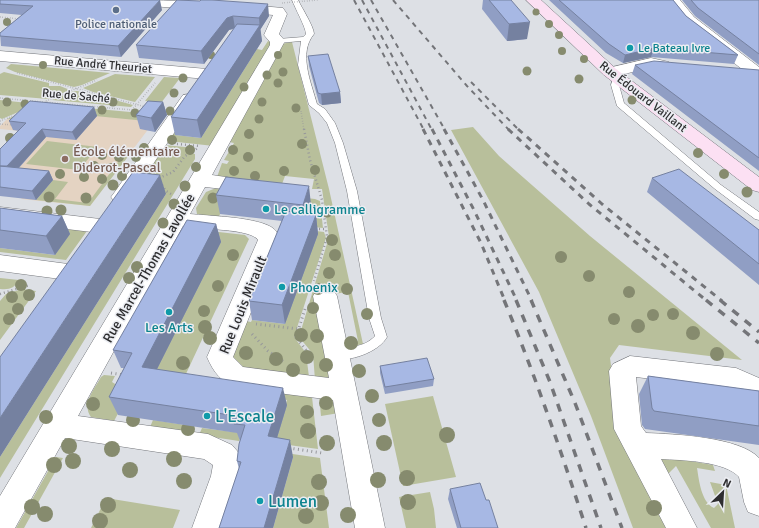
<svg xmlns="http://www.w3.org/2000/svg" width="759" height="528" font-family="Signika,sans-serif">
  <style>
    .education { fill: #e4d3c2 }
    .green { fill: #b8bf9b }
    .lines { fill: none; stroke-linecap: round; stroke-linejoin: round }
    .lane-casing { stroke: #75777c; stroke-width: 1 }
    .street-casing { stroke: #75777c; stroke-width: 1 }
    .secondary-casing { stroke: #75777c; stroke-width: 1 }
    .path-far2 { stroke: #96979b; stroke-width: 1.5; stroke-dasharray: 0.5 2; stroke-linecap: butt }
    .path-far1 { stroke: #96979b; stroke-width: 2.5; stroke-dasharray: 1 3; stroke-linecap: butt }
    .path { stroke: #96979b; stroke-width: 3; stroke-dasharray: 1 3.5; stroke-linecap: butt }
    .lane { fill: #fff; fill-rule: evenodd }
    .street { fill: #fff; fill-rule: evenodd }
    .secondary { fill: #fce0f3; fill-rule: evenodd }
    .rail-far2 { stroke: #747579; stroke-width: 2; stroke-dasharray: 5 5; stroke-linecap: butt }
    .rail-far1 { stroke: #747579; stroke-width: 3; stroke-dasharray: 6 6; stroke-linecap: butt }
    .rail { stroke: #747579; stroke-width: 3.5; stroke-dasharray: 8 8; stroke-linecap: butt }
    .path-bridge { stroke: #96979b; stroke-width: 1.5; stroke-dasharray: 0.5 2; stroke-linecap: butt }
    .tree { fill: #868b6e }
    .wall { fill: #909ec4 }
    .shaded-wall { fill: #7581a0 }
    .building { fill: #a7b8e4; stroke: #7581a0 }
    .service-dot { fill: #5c6f8a; stroke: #ebedf2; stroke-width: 1.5 }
    .culture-dot { fill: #0f9aa8; stroke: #ebedf2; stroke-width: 1.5 }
    .education-dot { fill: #8d6e63; stroke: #ebedf2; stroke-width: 1.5 }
    .labels { text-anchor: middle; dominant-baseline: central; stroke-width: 3; stroke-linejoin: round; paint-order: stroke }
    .far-service-label { font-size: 12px; fill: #4e5e75; stroke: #ebedf2 }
    .far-culture-label { font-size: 12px; fill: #0d838f; stroke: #ebedf2; text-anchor: start }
    .far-street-label { font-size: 12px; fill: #2e2e30; stroke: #ebedf2 }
    .education-label { font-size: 14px; fill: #785e54; stroke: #ebedf2; text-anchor: start }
    .culture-label { font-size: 14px; fill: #0d838f; stroke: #ebedf2; text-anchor: start }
    .street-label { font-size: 14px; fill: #2e2e30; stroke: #ebedf2 }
    .near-culture-label { font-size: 17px; fill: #0d838f; stroke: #ebedf2; text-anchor: start }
  </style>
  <rect width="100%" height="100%" fill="#dde0e5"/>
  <path class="education" d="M33,110L159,115L90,206L21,199L22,198L0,163L29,132L0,129V126L7,119L23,121Z"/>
  <path class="green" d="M268,41L273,42L214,146L168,141L175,131L176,135L201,138L257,49L262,50Z
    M292,42L329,189L363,344L348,347V343L358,341L348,292L318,296L331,376L327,380H315L313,354L299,337L329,237L322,189H312L314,179L285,176L282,184L217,177L222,163L227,164L229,161L224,160L234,143L225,141L281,44Z
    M11,64L110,73L82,85L74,87L15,72L6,68Z
    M4,72L49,83V86H60L70,90L48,99L0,95V74Z
    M115,74L155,77L135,102L93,92L83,88Z
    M164,77L180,78L161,103L145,101Z
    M77,91L97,95L133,105L131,107L52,100L70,92Z
    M0,100L37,104L2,119L0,118Z
    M43,104L152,114L146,121L34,110L23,121L7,119Z
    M473,127L499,156L590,236L742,360L619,345L610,358L619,424L671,528H633L591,416L539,292L451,130Z
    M47,141L98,147L79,170L26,164Z
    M165,145L195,148L185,152L195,154V159L0,478V457L166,194L134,190Z
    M124,154H130L90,206L36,200L53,180L68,182L55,199L88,203Z
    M216,188L315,199L320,201L323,228L303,226L311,205L230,195L218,218L197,214L196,208L206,192Z
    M58,227L87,231L66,260L0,252V248L55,255Z
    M192,229L245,235L249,239L185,376L155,373Z
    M301,229L324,232L326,238L294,337L306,353L309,377L243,367L234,361L233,356L246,321L251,322L252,320L285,324Z
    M0,278L19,280C14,288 10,290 0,289Z
    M22,289L36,291L0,340V301L6,294Z
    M104,375L115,376L112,382L129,393L114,421L91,417C81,404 95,388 101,377Z
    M264,391L312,397L318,449L274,443L287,400L264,396Z
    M319,395C332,398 335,401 339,413L321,416Z
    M433,396L456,477L403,486L385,404Z
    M153,420L192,426L190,433L150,427Z
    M202,428L242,433L239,441L199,435Z
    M272,451L320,458L329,528H273L293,457Z
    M661,456L713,465L715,471L697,468C699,480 701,502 714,508L718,504L710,482L726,485L735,528H711L676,466L665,477L656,460Z
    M56,457L63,458L24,528H16Z
    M430,492L434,509L436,528H406L399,497Z
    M106,498L180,510L173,528H91Z"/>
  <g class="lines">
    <g class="lane-casing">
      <path id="lane" d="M292,0H298C302,8 314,27 314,34C298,53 311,82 317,104L325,109L335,123L343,143L357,191L381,318L387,337C379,352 348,363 333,358L331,354L333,350C347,346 363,349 375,336L369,318L347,191L335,143L327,123L319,113L309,105L298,65L301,41L278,43L274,41L278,39L303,37L306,34C306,28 295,8 292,0Z
        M614,75H617L621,77L619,85L624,103L721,185L759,212V220L755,219L715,189L617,106L611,85Z"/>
    </g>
    <g class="street-casing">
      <path id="street" d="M117,0C147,0 180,0 209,3L211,6L209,9L204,10L124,4L119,3Z
        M666,0H680L694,17L759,67V80L753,78L684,23Z
        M238,4L283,8L287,14L279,34L285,41L212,175L259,182L262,186L259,190L252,192L205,187L190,214C209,216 260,217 274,229C277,231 278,236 280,240L233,357L243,367L329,378L313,296L317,290L325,287L333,290L337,296L385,528H355L333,400L238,388C221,382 214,373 207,357L258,240C250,228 199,230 183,226L78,416L208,434L232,445L238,452L242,461L241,476L222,528H192L211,476L213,465L204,459L65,438L15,528H0V496L270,45V42L264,35L273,15L233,11L231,8L233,5Z
        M0,51L207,69L213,71L215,74L213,77L207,79L0,61Z
        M651,58L669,62L672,65L669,68L664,70L651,68L610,77L604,75L602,72L604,69Z
        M189,94L195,95L197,99L128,201L121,203L114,201L111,197L114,193L183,95Z
        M0,207L100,219L107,221L110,226L107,231L100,233L0,221Z
        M0,255L68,264L76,266L79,272L76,278L68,280L0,271Z
        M630,356L736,368L759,378V401L732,389L636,377L641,426L646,433C674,434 740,437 759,458V516L748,512L744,502L739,477C725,461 681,460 661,459L697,528H666L614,429L609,371L613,364Z"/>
    </g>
    <g class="secondary-casing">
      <path id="secondary" d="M526,0H541L616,69L759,177V192L752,190L604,75Z"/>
    </g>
    <path class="path-far2" d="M0,17L19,19
      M17,73L146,107
      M0,98L143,111
      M46,101L97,80
      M132,110L155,83
      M301,111L304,130
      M0,121L20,113
      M0,124L13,125"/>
    <path class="path-far1" d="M304,129L310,160L322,200L327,237L314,281
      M177,144L200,146
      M159,178L173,172L185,156L198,148
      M162,185L166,191L171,194
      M315,229H326
      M0,294L30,285"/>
    <path class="path" d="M305,309L296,337L309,354L311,366
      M256,324L299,329
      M252,334L268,351L284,362
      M111,373L124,375
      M289,448L322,453"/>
    <use href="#lane" class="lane"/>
    <use href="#street" class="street"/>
    <use href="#secondary" class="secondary"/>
    <path class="rail-far2" d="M354,0L424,130
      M362,0L432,130
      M371,0L445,130
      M393,0L467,86L509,130
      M471,82L519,130"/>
    <path class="rail-far1" d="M423,129L481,243L505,301
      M432,129L474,210L517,301
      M444,129L483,200L532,301
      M508,129L589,204L707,301
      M518,129L602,204L722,301"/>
    <path class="rail" d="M504,300C535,375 561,451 586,528
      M516,300L550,382L601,528
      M531,300L575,403L622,528
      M706,300L759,343
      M720,300L759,332"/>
    <path class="path-bridge" d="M282,3L318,0"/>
  </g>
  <g class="tree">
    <circle cx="536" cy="12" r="3.5"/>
    <circle cx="7" cy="22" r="4"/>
    <circle cx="549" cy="24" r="4"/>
    <circle cx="559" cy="35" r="4"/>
    <circle cx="562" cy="51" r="4"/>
    <circle cx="211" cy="55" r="4"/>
    <circle cx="278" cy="55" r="4"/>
    <circle cx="584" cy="59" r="4"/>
    <circle cx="43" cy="65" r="4"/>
    <circle cx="527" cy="71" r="4.5"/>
    <circle cx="283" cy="72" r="4.5"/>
    <circle cx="267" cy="75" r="4.5"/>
    <circle cx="183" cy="78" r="4.5"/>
    <circle cx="579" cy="79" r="4.5"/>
    <circle cx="278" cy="83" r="4.5"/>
    <circle cx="244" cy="87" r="4.5"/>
    <circle cx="174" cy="93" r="4.5"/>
    <circle cx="632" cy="100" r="4.5"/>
    <circle cx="7" cy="102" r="4.5"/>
    <circle cx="113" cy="102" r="4.5"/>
    <circle cx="262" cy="102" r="4.5"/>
    <circle cx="25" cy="104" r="4.5"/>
    <circle cx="296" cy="108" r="4.5"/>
    <circle cx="102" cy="110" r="4.5"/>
    <circle cx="170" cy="111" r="4.5"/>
    <circle cx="135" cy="113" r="4.5"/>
    <circle cx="259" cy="119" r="4.5"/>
    <circle cx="249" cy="134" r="5"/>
    <circle cx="10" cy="138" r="5"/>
    <circle cx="172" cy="140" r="5"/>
    <circle cx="302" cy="144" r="5"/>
    <circle cx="144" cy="148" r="5"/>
    <circle cx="190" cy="150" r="5"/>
    <circle cx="233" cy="150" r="5"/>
    <circle cx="698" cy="153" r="5"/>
    <circle cx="102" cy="155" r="5"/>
    <circle cx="119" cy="157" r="5"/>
    <circle cx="136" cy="157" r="5"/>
    <circle cx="248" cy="157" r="5"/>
    <circle cx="94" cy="166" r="5"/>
    <circle cx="196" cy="167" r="5"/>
    <circle cx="111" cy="168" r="5"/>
    <circle cx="150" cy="169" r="5"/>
    <circle cx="315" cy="170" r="5"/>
    <circle cx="234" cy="171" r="5"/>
    <circle cx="284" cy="171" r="5"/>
    <circle cx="60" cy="174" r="5"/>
    <circle cx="724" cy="174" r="5"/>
    <circle cx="122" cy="176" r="5"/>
    <circle cx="255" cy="176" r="5"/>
    <circle cx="84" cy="177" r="5"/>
    <circle cx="102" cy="179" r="5"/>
    <circle cx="113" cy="185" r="5.5"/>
    <circle cx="185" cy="186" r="5.5"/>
    <circle cx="747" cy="192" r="5.5"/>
    <circle cx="49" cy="197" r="5.5"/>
    <circle cx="86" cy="198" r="5.5"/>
    <circle cx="213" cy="198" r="5.5"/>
    <circle cx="174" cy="204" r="5.5"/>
    <circle cx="61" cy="210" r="5.5"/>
    <circle cx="47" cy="211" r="5.5"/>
    <circle cx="327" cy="212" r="5.5"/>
    <circle cx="163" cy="223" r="5.5"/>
    <circle cx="332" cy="240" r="6"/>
    <circle cx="233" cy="255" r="6"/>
    <circle cx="335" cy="255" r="6"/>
    <circle cx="561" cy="257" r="6"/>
    <circle cx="137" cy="267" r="6"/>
    <circle cx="329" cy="273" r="6"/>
    <circle cx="589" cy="276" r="6"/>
    <circle cx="129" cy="278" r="6"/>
    <circle cx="21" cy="285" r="6"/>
    <circle cx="218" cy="286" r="6"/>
    <circle cx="318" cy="289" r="6"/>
    <circle cx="347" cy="289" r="6"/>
    <circle cx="629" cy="292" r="6"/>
    <circle cx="29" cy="295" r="6"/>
    <circle cx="12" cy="297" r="6"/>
    <circle cx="313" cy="308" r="6"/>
    <circle cx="18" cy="309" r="6"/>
    <circle cx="204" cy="311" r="6"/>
    <circle cx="367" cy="314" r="6"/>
    <circle cx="673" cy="314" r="6"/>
    <circle cx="653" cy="315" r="6"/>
    <circle cx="9" cy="319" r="6"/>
    <circle cx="614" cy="319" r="6"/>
    <circle cx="638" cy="326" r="7"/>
    <circle cx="205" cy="327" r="7"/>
    <circle cx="693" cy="333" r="7"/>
    <circle cx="301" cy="335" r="7"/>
    <circle cx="317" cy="336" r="7"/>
    <circle cx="210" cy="338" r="7"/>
    <circle cx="351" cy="343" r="7"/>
    <circle cx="246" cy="353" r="7"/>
    <circle cx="717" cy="354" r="7"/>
    <circle cx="307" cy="357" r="7"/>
    <circle cx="276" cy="359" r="7"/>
    <circle cx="183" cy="363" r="7"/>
    <circle cx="326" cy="365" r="7"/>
    <circle cx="293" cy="370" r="7"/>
    <circle cx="359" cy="371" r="7"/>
    <circle cx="372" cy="396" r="7"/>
    <circle cx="326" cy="403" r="7"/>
    <circle cx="93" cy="404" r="7"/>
    <circle cx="307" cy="412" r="7"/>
    <circle cx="46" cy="417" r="7"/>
    <circle cx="133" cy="420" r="7"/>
    <circle cx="379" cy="420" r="7"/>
    <circle cx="188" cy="429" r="7"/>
    <circle cx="308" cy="431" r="8"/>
    <circle cx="447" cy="435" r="8"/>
    <circle cx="327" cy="443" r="8"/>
    <circle cx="384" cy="443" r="8"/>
    <circle cx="69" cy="446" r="8"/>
    <circle cx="112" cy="449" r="8"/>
    <circle cx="174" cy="459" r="8"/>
    <circle cx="73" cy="461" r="8"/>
    <circle cx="54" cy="465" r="8"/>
    <circle cx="130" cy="470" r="8"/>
    <circle cx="407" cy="478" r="8"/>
    <circle cx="378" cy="480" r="8"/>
    <circle cx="184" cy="481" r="8"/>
    <circle cx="319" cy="482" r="8"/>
    <circle cx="408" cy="502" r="8"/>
    <circle cx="321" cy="503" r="8"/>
    <circle cx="108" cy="505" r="8"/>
    <circle cx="32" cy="507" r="8"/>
    <circle cx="654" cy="508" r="8"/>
    <circle cx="45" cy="514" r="8"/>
    <circle cx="348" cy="515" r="8"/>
    <circle cx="306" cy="516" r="8"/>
    <circle cx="100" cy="521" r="8"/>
  </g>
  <path class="wall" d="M0,0L162,10L121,57L1,46L0,33L22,15L0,13Z
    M177,0L269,16L260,30L262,41L201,138L175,135L171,117L234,29L229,30L204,64L139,58L136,45Z
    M483,0H511L527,39L507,41L482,9Z
    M549,0H673L686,16L738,55L734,64L651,57L623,63L606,53Z
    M682,0H759V65L695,16Z
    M308,56L340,92L341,103L322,105L319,103L309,66Z
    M635,65L759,70V171L632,74Z
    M163,102L167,115L155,132L140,129L136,115Z
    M94,107L97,116L76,140L46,137L19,168L49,171L53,180L36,200L0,196V149L19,131L13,130L9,121Z
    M652,178L759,230V285L647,192Z
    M216,195L311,205L308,214L316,215L318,234L285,324L252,320L249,301L282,221L220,214Z
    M0,208L62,216L70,234L55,255L0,248Z
    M216,224L221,242L157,369L287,405L277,438L293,457L273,528H219L239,469L237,461L240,441L237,433L118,415L109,397L124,368H121L113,350Z
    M380,366L434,379L433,386L385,394L380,373Z
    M648,376L759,391V445L645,429L642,425L639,394Z
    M450,489L486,500L498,528H457L448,499Z"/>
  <path class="shaded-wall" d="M160,0L162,10L121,57L118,46Z
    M268,4L269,16L260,30L259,18Z
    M233,16L235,28L229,30L204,64L201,51L227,18Z
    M530,22L527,39L507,41L509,24Z
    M260,25L262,41L201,138L197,120Z
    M654,48L651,57L623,63L625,55Z
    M340,92L341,103L322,105L321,94Z
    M163,102L167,115L155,132L151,118Z
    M94,107L97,116L76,140L72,132Z
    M42,129L46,137L12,175L7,166Z
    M49,171L53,180L36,200L32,191Z
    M160,175L166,194L0,457V418Z
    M309,186L311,205L305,224L303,205Z
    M316,215L318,234L285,324L282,305Z
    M62,216L70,234L55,255L46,236Z
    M216,224L221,242L149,385L142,367Z
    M283,388L287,405L272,454L268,436Z
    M290,440L293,457L273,528H264Z"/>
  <path class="building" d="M0,0H160L118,46L0,36V33L33,6L0,4Z
    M177,0L200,1L201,0H212L268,4L259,18L233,16L227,18L201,51L136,45Z
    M489,0H511L530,22L509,24Z
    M559,0H673L686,16L738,55L654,48L625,55L609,44Z
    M691,0H759V54L698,8Z
    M237,24L260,25L197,120L171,117Z
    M328,54L340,92L321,94L318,93L308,56Z
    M654,61L759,70V158L635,65Z
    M30,101L94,107L72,132L42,129L7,166H0V149L26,123L9,121Z
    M148,101L163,102L151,118L136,115Z
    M0,166L49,171L32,191L0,187Z
    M679,169L759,230V264L652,178Z
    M133,172L160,175L0,418V357Z
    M226,177L309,186L303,205L216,195Z
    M0,208L62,216L46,236L0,230Z
    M286,211L316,215L282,305L249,301Z
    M187,220L216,224L142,367L283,388L268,436L290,440L264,528H219L241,462L237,461L239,444L245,425L234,424L237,416L109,397L132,353L113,350Z
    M427,358L434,379L385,387L380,366Z
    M648,376L759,391V426L654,411L652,408Z
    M480,483L486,500H489L498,528H461L450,489Z"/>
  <circle class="service-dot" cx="116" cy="10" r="4"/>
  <g class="culture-dot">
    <circle cx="630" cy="48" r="4"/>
    <circle cx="266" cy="209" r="4"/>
    <circle cx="282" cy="287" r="4"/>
    <circle cx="169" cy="312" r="4"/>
    <circle cx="207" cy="416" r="4"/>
    <circle cx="260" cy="501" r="4"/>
  </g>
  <circle class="education-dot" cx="65" cy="159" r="4"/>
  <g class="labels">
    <g class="far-service-label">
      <text x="116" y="24">Police nationale</text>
    </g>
    <g class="far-culture-label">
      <text x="638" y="48">Le Bateau Ivre</text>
    </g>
    <g class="far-street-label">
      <text transform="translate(103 65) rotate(5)">Rue André Theuriet</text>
      <text transform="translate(76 96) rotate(5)">Rue de Saché</text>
      <text transform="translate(643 97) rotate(38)">Rue Édouard Vaillant</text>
    </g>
    <g class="education-label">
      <text x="73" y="151">École élémentaire<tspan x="73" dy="16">Diderot-Pascal</tspan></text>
    </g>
    <g class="culture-label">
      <text x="274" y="209">Le calligramme</text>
      <text x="290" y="287">Phoenix</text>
      <text x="169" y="327" text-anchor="middle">Les Arts</text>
    </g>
    <g class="street-label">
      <text transform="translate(149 268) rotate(-60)">Rue Marcel-Thomas Lavollée</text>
      <text transform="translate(243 305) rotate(-68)">Rue Louis Mirault</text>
    </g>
    <g class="near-culture-label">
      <text x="215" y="416">L'Escale</text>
      <text x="268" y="501">Lumen</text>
    </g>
  </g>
  <g transform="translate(723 492) rotate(25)" stroke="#ebedf2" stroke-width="3" paint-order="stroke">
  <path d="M0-3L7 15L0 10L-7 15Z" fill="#2e2e30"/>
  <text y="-6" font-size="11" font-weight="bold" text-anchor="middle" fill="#2e2e30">N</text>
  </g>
</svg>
